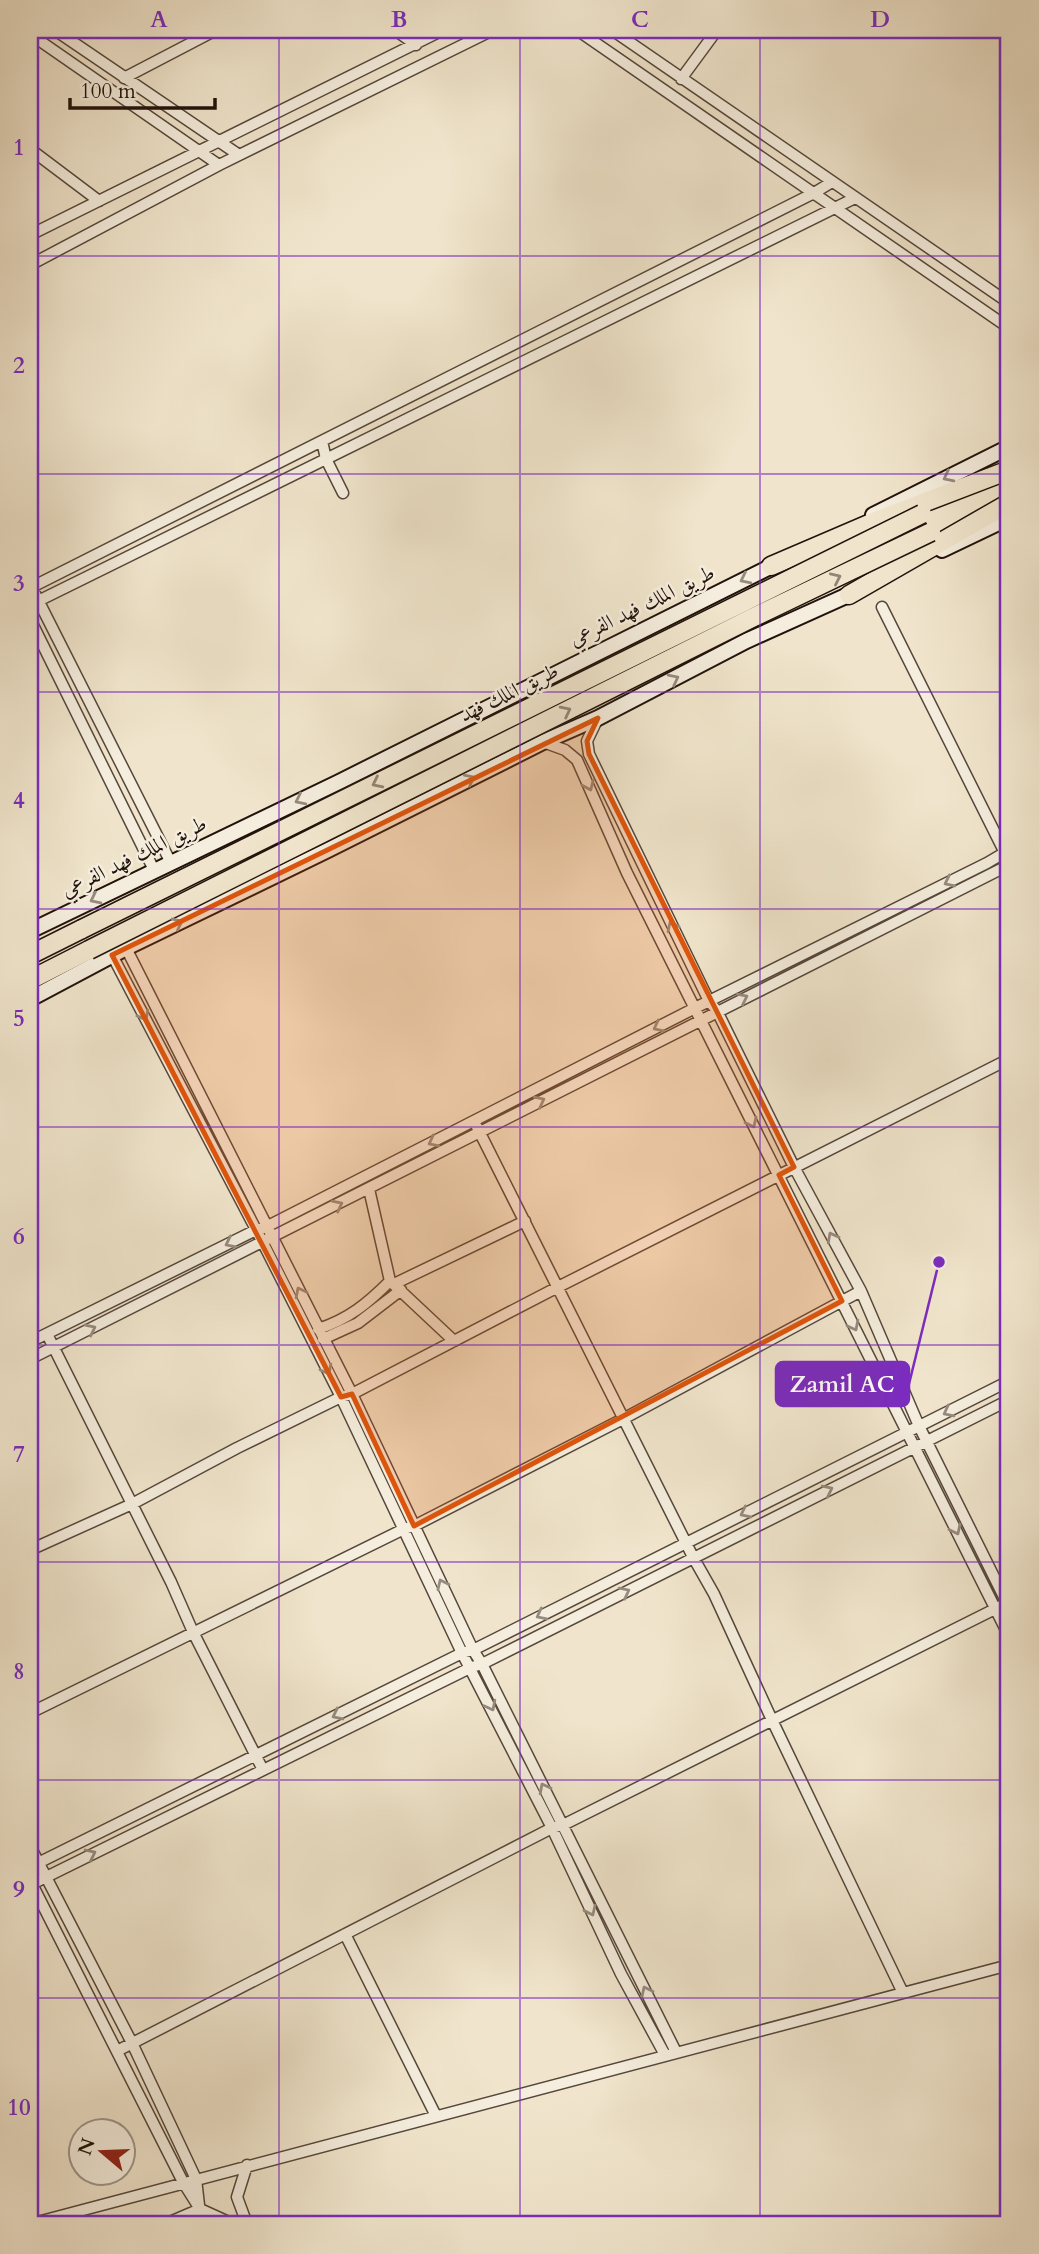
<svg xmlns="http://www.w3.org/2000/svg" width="1039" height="2254" font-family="Cardo,Amiri,serif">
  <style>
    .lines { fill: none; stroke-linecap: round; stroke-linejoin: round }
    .street-casing { stroke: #55473b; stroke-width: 13 }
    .secondary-casing { stroke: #21120b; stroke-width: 18 }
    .highway-casing { stroke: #21120b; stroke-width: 21 }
    .street { stroke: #f5eede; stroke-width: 10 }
    .secondary { stroke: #f5eede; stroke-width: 14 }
    .highway { stroke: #f0e5cc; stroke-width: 18 }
    .highway-bridge-casing { stroke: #21120b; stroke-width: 21; stroke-linecap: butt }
    .highway-bridge { stroke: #f0e5cc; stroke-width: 18 }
    .oneway { stroke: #968b7f }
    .oneway2 { stroke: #938675 }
    .marked { fill: #de550c; fill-opacity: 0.2; stroke: #de550c; stroke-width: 5; stroke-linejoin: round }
    .grid { fill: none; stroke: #7b2cbf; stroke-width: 2; stroke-opacity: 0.55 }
    .labels { text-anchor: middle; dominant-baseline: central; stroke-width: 5; stroke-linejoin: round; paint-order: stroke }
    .street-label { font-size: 21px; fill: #21120b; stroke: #f5eede }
    .leader { fill: none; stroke: #7b2cbf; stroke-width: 2.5 }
    .callout-dot { fill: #7b2cbf; stroke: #f5eede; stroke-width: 2.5 }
    .callout { fill: #7b2cbf; stroke: #7b2cbf; stroke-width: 2.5 }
    .callout-label { font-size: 23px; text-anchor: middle; font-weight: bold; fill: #fff }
    .neatline { fill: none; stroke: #7b2cbf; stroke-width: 2.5 }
    .grid-label { font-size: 23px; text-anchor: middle; font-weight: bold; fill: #7b2cbf }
  </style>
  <rect width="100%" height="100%" fill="#f0e5cc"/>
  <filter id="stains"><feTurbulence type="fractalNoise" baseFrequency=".00286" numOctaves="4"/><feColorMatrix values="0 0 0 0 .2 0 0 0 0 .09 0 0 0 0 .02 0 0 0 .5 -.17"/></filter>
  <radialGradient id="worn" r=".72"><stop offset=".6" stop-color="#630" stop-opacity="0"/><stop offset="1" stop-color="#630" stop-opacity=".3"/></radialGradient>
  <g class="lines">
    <g class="street-casing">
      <path id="street" d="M55,30L239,155
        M395,30L416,45
        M577,30L1009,328
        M612,30L1009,303
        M30,34L219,165
        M124,78L216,30
        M681,79L717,30
        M30,149L99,201
        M30,235L443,30
        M30,265L219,165L493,30
        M322,441L326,459L343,493
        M30,584L171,863
        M30,588L814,193L832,182
        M30,605L855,198
        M882,607L1006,855
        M30,619L154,870
        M598,718L587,741L589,754L709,1001L717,1011L794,1167L861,1291L919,1426L1009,1607
        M543,742L565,750L577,760L627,873L1009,1636
        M126,948L352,1394L473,1650L482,1664L676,2052
        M112,955L262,1241L341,1397L462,1653L552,1828L621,1974L665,2055
        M477,1127L693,1557L714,1594L772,1720L903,1993
        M369,1189L390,1281L454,1341
        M394,1284L525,1221
        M318,1329C349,1319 368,1303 390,1281
        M47,1334L171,1582L193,1632L263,1770
        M323,1339L358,1323L401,1290
        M30,1342L256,1230L266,1227L695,1008L987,863L1009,850
        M30,1359L1009,865
        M30,1550L132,1504L237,1448L341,1397L352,1394L558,1287L1009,1059
        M30,1713L404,1529L414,1526L623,1419L861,1291
        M30,1846L132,2043L196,2179L199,2205
        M30,1867L462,1653L473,1650L1009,1381
        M30,1880L183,2182L200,2209L233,2224
        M30,1885L472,1667L482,1664L1009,1400
        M345,1934L436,2116
        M117,2051L552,1828L563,1825L1007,1603
        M30,2224L1009,1965
        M165,2224L200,2209
        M247,2224L237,2197L247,2165"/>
    </g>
    <g class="secondary-casing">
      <path id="secondary" d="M873,515L1009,447
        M942,550L1009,518
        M30,931L339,782L780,562
        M30,999L126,948L328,850L543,742L598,718L746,641L857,591"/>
    </g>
    <g class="highway-casing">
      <path id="highway" d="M771,566L876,521L1009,470
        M849,595L1009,503
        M30,955L82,929
        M30,980L89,950"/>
    </g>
    <use href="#street" class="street"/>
    <use href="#secondary" class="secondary"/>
    <use href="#highway" class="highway"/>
    <g class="highway-bridge-casing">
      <path id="highway-bridge" d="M82,929L922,514
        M89,950L752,618L931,532"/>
    </g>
    <use href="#highway-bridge" class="highway-bridge"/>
  </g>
  <defs><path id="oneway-chevron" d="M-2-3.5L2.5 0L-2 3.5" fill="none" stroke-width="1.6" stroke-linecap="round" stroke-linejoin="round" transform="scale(1.75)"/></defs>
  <g class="oneway">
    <use href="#oneway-chevron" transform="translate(948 477) rotate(153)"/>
    <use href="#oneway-chevron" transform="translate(745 579) rotate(154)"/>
    <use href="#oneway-chevron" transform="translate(674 679) rotate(-27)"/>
    <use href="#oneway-chevron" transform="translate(470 779) rotate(-27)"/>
    <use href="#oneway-chevron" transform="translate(589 786) rotate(66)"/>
    <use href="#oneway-chevron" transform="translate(300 800) rotate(154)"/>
    <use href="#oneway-chevron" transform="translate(949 882) rotate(154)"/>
    <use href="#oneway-chevron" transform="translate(95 899) rotate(154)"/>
    <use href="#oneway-chevron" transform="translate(178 923) rotate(-26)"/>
    <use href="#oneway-chevron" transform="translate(672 926) rotate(-116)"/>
    <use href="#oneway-chevron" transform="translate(743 998) rotate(-26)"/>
    <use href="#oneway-chevron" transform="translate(144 1016) rotate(62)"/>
    <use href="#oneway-chevron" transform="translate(658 1027) rotate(153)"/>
    <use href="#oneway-chevron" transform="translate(540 1101) rotate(-27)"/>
    <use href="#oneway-chevron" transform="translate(752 1123) rotate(64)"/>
    <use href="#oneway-chevron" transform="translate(433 1142) rotate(153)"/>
    <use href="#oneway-chevron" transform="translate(338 1205) rotate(-27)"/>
    <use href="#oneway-chevron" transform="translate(832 1237) rotate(-118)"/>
    <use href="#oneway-chevron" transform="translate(230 1243) rotate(154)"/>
    <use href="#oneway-chevron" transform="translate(300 1292) rotate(-117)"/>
    <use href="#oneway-chevron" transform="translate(854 1326) rotate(63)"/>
    <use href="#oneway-chevron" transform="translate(91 1329) rotate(-26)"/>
    <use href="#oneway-chevron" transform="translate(327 1370) rotate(63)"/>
    <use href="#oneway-chevron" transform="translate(948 1412) rotate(153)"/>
    <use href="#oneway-chevron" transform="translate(828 1490) rotate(-26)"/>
    <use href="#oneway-chevron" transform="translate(745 1513) rotate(154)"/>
    <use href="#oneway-chevron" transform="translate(956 1530) rotate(64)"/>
    <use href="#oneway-chevron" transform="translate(442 1584) rotate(-115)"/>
    <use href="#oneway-chevron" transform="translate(625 1592) rotate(-27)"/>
    <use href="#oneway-chevron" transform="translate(541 1615) rotate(153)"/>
    <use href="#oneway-chevron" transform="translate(491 1706) rotate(63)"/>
    <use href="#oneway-chevron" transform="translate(337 1715) rotate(154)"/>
    <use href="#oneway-chevron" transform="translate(544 1788) rotate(-117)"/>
    <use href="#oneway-chevron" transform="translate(91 1854) rotate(-26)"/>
    <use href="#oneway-chevron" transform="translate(591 1911) rotate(65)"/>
    <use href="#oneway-chevron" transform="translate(646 1991) rotate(-116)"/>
  </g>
  <g class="oneway2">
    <use href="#oneway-chevron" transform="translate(836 578) rotate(-25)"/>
    <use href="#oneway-chevron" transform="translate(566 711) rotate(-27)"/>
    <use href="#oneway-chevron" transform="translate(377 783) rotate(154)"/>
  </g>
  <path class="marked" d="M598,718L587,741L589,754L794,1167L779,1175L842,1301L414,1526L352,1394L341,1397L112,955Z"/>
  <path class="grid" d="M279,30V2224M520,30V2224M760,30V2224M30,256H1009M30,474H1009M30,692H1009M30,909H1009M30,1127H1009M30,1345H1009M30,1562H1009M30,1780H1009M30,1998H1009"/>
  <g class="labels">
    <g class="street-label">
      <text transform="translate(642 606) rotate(-26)">طريق الملك فهد الفرعي</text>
      <text transform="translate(509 693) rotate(-26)">طريق الملك فهد</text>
      <text transform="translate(134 857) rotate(-26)">طريق الملك فهد الفرعي</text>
    </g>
  </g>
  <path class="leader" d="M939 1262L909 1384"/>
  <circle class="callout-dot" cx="939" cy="1262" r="7"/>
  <rect class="callout" x="776" y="1362" width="133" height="44" rx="7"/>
  <g class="callout-label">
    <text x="842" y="1392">Zamil AC</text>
  </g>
  <rect width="1039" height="2254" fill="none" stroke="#f0e5cc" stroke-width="77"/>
  <g transform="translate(102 2152) rotate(289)"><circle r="33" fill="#f5eede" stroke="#a0968a" stroke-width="2"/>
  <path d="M0-5L12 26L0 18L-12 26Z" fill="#8f2418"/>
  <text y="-10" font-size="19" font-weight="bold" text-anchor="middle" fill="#21120b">N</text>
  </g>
  <path d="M70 98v10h145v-10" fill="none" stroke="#21120b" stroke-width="3.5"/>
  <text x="80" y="98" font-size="21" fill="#21120b" stroke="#f5eede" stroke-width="5" paint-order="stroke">100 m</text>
  <rect x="38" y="38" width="962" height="2178" class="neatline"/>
  <g class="grid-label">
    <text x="159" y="27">A</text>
    <text x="399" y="27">B</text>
    <text x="640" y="27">C</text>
    <text x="880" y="27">D</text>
    <text x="19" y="155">1</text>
    <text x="19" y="373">2</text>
    <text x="19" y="591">3</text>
    <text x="19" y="808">4</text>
    <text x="19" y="1026">5</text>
    <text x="19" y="1244">6</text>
    <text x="19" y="1462">7</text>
    <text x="19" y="1679">8</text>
    <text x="19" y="1897">9</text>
    <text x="19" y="2115">10</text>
  </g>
  <rect width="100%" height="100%" filter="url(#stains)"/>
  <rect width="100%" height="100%" fill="url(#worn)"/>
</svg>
